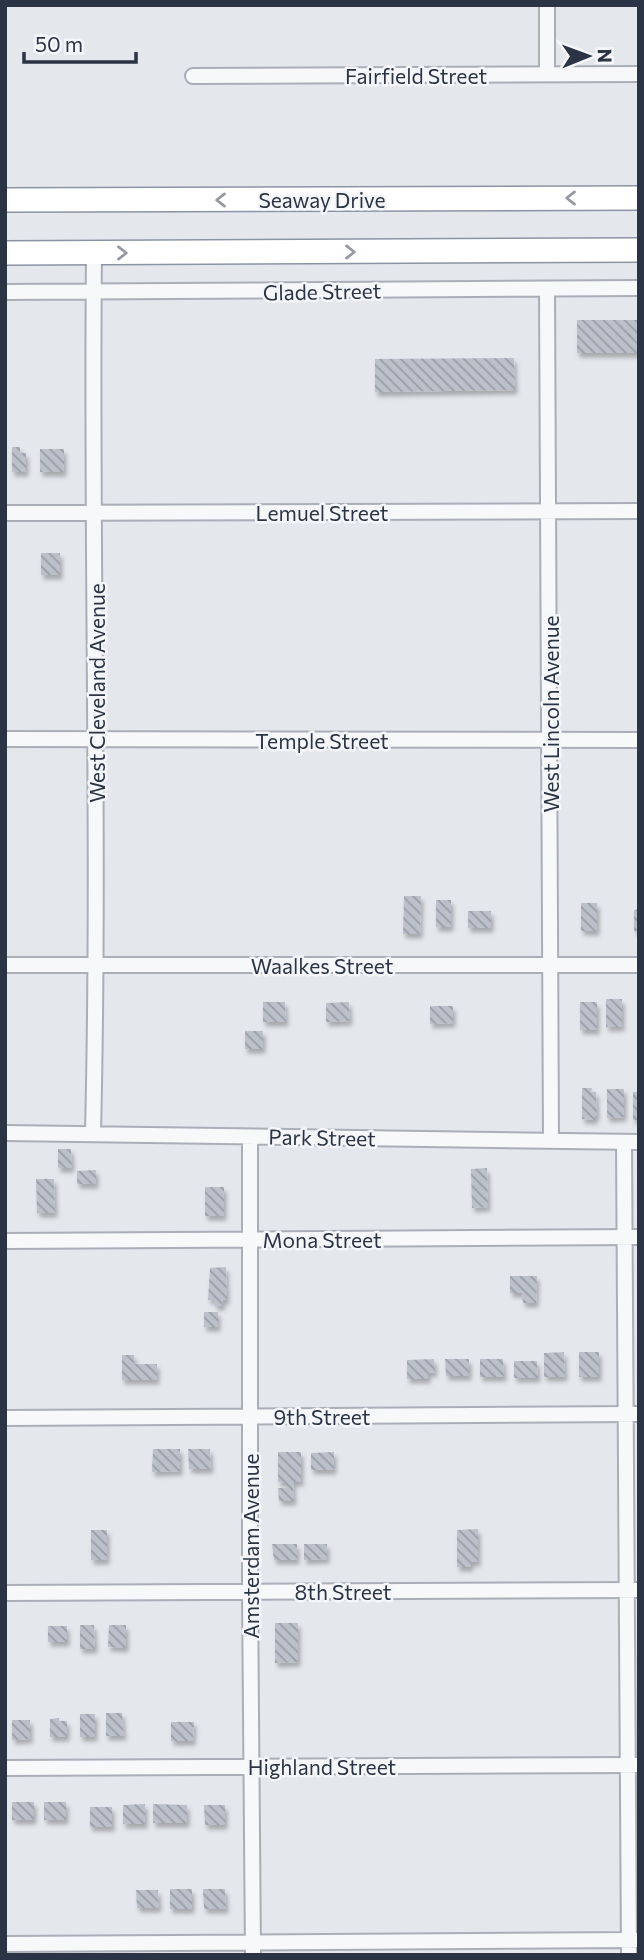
<svg xmlns="http://www.w3.org/2000/svg" width="644" height="1960" font-family="Commissioner,sans-serif">
  <style>
    .building { fill: url(#building-back-hatch); filter: url(#shadow) }
    .lines { fill: none; stroke-linecap: round; stroke-linejoin: round }
    .minor-casing { stroke: #a9aeb7; stroke-width: 18 }
    .trunk-casing { stroke: #8b94a3; stroke-width: 26 }
    .minor { stroke: #f7f8fa; stroke-width: 14 }
    .trunk { stroke: #fff; stroke-width: 23 }
    .oneway { stroke: #959aa2 }
    .labels { text-anchor: middle; dominant-baseline: central; stroke-width: 5; stroke-linejoin: round; paint-order: stroke }
    .street-label { font-size: 21px; fill: #2b3445; stroke: #f4f6f9 }
  </style>
  <defs>
    <pattern id="building-back-hatch" width="6" height="6" patternUnits="userSpaceOnUse" patternTransform="scale(1.75)"><rect width="6" height="6" fill="#bbc0ca"/><path d="M-1 5l2 2M0 0l6 6M5-1l2 2" fill="none" stroke="#989da6"/></pattern>
    <filter id="shadow"><feDropShadow dx="2.5" dy="4.5" stdDeviation="2" flood-color="#0004"/></filter>
  </defs>
  <rect width="100%" height="100%" fill="#e4e7ec"/>
  <path class="building" d="M577,320H639V353H577Z
    M514,358L515,390L375,392V359Z
    M12,447H20V453H26V472H12Z
    M40,449H64V472H40Z
    M41,553H60V575H41Z
    M404,896H421L420,934H403Z
    M436,900H451V927H436Z
    M581,903H597V931H581Z
    M639,909V931H634V910Z
    M468,911H491V928H468Z
    M606,999H622V1027H606Z
    M263,1002H285L286,1022H263Z
    M349,1002L350,1021L326,1022V1003Z
    M580,1002H597V1030H580Z
    M430,1006H453V1023L430,1024Z
    M245,1031H263V1049H245Z
    M582,1088H592L591,1092H596L597,1116H595V1120L582,1119Z
    M607,1089H624V1117L607,1118Z
    M633,1092H639V1120H633Z
    M58,1149H71L72,1168H58Z
    M487,1168L488,1207L472,1208L471,1169Z
    M96,1170V1184H77V1171Z
    M36,1179H54L55,1213H37Z
    M205,1187H224V1216H205Z
    M226,1267L227,1300H222L223,1306H215L214,1300H208L210,1268Z
    M510,1276H537L536,1303H523L522,1293H510Z
    M204,1312H218V1327H204Z
    M564,1352L565,1377H544V1353Z
    M579,1352H599V1377H579Z
    M122,1355H134V1364H157V1380H122Z
    M434,1359L435,1372L428,1373V1379H407V1360Z
    M445,1359H469V1376H446Z
    M480,1359H503L504,1377H480Z
    M514,1361H537L538,1378H514Z
    M153,1449H180V1471L152,1472Z
    M188,1449H210L211,1469H189Z
    M278,1452H301V1482H293L294,1501H279L278,1488H286V1483L278,1482Z
    M334,1452V1470H311V1453Z
    M478,1529V1562H471V1567H457V1530Z
    M91,1530H107V1560H91Z
    M272,1544H297V1560H274Z
    M304,1544H327V1559L304,1560Z
    M275,1623H298V1662L275,1663Z
    M80,1625H94L95,1649H80Z
    M109,1625H126V1648L108,1647Z
    M48,1626H67V1642H48Z
    M106,1713H122L124,1736H106Z
    M80,1714H95V1737H80Z
    M59,1718V1721H67V1737H50V1719Z
    M12,1720H30V1739L12,1740Z
    M171,1722H194L193,1741H171Z
    M12,1802H34V1820H12Z
    M44,1802H66V1820H44Z
    M145,1804V1824H123V1805Z
    M153,1804L187,1805V1823H153Z
    M204,1805H225V1825H205Z
    M90,1807H112V1827H90Z
    M170,1889H192V1909H170Z
    M203,1889H225L226,1909H204Z
    M136,1890H158L159,1908H137Z"/>
  <g class="lines">
    <g class="minor-casing">
      <path id="minor" d="M547,5V74
        M193,76L639,74
        M547,289L551,1140
        M5,292L639,288
        M5,513L639,511
        M5,739L639,740
        M5,965H639
        M5,1133L639,1142
        M93,1133C100,840 91,547 94,253
        M250,1137V1591L253,1955
        M624,1142L629,1955
        M5,1241L639,1237
        M5,1418L639,1414
        M5,1593L639,1590
        M5,1768L639,1765
        M5,1944L637,1940"/>
    </g>
    <g class="trunk-casing">
      <path id="trunk" d="M5,200L639,198
        M5,253L639,250"/>
    </g>
    <use href="#minor" class="minor"/>
    <use href="#trunk" class="trunk"/>
  </g>
  <defs><path id="oneway-chevron" d="M-2-3.5L2.5 0L-2 3.5" fill="none" stroke-width="1.6" stroke-linecap="round" stroke-linejoin="round" transform="scale(1.75)"/></defs>
  <g class="oneway">
    <use href="#oneway-chevron" transform="translate(571 198) rotate(180)"/>
    <use href="#oneway-chevron" transform="translate(221 200) rotate(180)"/>
    <use href="#oneway-chevron" transform="translate(350 252)"/>
    <use href="#oneway-chevron" transform="translate(122 253)"/>
  </g>
  <g class="labels">
    <g class="street-label">
      <text x="416" y="75">Fairfield Street</text>
      <text x="322" y="199">Seaway Drive</text>
      <text transform="translate(322 291) rotate(-1)">Glade Street</text>
      <text x="322" y="512">Lemuel Street</text>
      <text transform="translate(96 693) rotate(-90)">West Cleveland Avenue</text>
      <text transform="translate(550 714) rotate(-90)">West Lincoln Avenue</text>
      <text x="322" y="740">Temple Street</text>
      <text x="322" y="965">Waalkes Street</text>
      <text transform="translate(322 1137) rotate(1)">Park Street</text>
      <text x="322" y="1239">Mona Street</text>
      <text x="322" y="1416">9th Street</text>
      <text transform="translate(250 1546) rotate(-90)">Amsterdam Avenue</text>
      <text x="343" y="1591">8th Street</text>
      <text x="322" y="1766">Highland Street</text>
    </g>
  </g>
  <rect width="644" height="1960" fill="none" stroke="#2b3445" stroke-width="14"/>
  <g transform="translate(588 56) rotate(89)" stroke="#f4f6f9" stroke-width="5" paint-order="stroke">
  <path d="M0-5L12 26L0 18L-12 26Z" fill="#2b3445"/>
  <text y="-10" font-size="19" font-weight="bold" text-anchor="middle" fill="#2b3445">N</text>
  </g>
  <path d="M24 52v10h112v-10" fill="none" stroke="#2b3445" stroke-width="3.5"/>
  <text x="35" y="52" font-size="21" fill="#2b3445" stroke="#f4f6f9" stroke-width="5" paint-order="stroke">50 m</text>
</svg>
